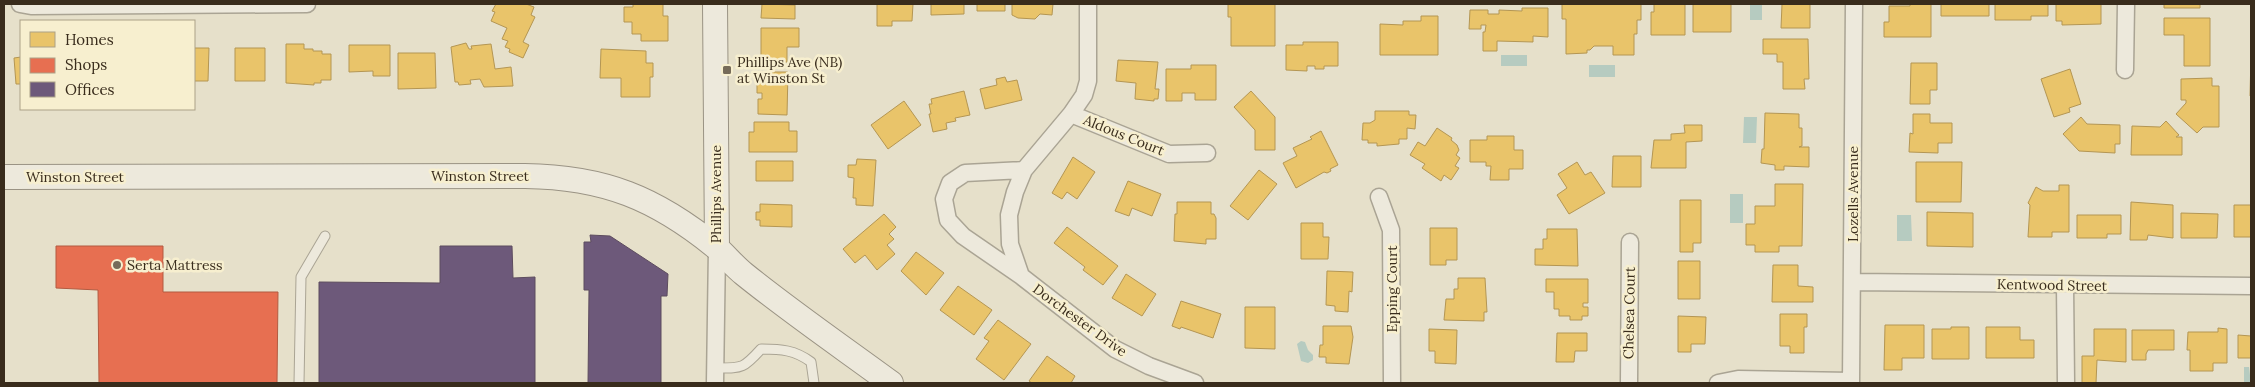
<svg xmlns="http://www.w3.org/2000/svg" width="2255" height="387" font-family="Lora,serif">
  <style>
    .water { fill: #b6cbc0 }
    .homes { fill: #e9c46a; stroke: #b49653 }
    .shops { fill: #e76f51; stroke: #b35b41 }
    .offices { fill: #6d597a; stroke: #5d4c5e }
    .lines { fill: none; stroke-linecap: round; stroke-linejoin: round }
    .lane-casing { stroke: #aaa494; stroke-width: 11 }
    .street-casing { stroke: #aaa494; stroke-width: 19 }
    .secondary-casing { stroke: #9a9384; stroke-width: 26 }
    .lane { stroke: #ede9dc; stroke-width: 9 }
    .street { stroke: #ede9dc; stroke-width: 16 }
    .secondary { stroke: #ede9dc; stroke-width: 24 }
    .poi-dot { fill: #766b59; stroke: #f7efcf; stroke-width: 2 }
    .labels { text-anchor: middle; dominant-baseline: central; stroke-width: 5; stroke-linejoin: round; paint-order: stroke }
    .poi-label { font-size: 14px; fill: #392c1c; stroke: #f7efcf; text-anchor: start }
    .street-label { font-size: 14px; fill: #392c1c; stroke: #f7efcf }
  </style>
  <rect width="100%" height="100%" fill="#e6e0ca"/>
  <path class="water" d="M1750,4H1762V20H1750Z
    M1501,55H1527V66H1501Z
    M1589,65H1615V77H1589Z
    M1744,117H1757L1756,143H1743Z
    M1730,194H1743V223H1730Z
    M1897,215H1911L1912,241H1897Z
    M1301,341L1305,342L1308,350L1313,355V360L1308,363L1301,361L1297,344Z
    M2244,367H2249L2251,383H2244Z"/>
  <path class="homes" d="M496,4H526L534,7L531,15L535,17L523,42L529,45L523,58L509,52L510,49L505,47L508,41L502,39L507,28L491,21L495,12L492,11Z
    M633,4H663V16H668V41H641V34H632V22H624V7H633Z
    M762,4L795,5V19L761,18Z
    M877,4H913L912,21H892V26H877Z
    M931,4H964V14L931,15Z
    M977,4H1005V11H977Z
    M1012,4H1053L1052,15L1040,14L1035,19L1018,18L1012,15Z
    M1228,4H1275V46H1231V17H1228Z
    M1562,4H1641V20H1637V34H1634V55H1613V46H1594L1590,50H1587V53L1566,54V19H1562Z
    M1654,4H1685V35H1651V12H1654Z
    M1693,4H1731V32H1693Z
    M1782,4H1810V28H1781Z
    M1910,4H1931V37H1884V22H1889V6H1910Z
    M1941,4H1989V16H1941Z
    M1995,4H2048V16H2031V20H1995Z
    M2056,4H2101V24L2062,25V21H2056Z
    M2164,4H2200V8H2164Z
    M1522,8H1548V37L1533,36V42L1497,41V51H1483V32H1485L1486,25H1481V29H1469L1470,10H1488V14H1499V10L1522,11Z
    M1421,16H1438V55H1380V24L1403,25V21H1421Z
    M2164,18H2210V66H2184V35H2164Z
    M761,28H799V47H787V62H780V66H761Z
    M1763,39H1808L1809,79H1804L1805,89H1783V62H1777V54H1763Z
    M1303,42H1338V66H1324V69H1315V66H1307V71L1286,70V45H1303Z
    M466,43L469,49H472L471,46L491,44L495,69L511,67L513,86L484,87L480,79L470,80L471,84L459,85L458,82H455L451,47Z
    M286,44H304V49H313V51H322V54H331V80H321V83H314V85L286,83Z
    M349,45H390V76H373V71L349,72Z
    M194,48H209L208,81H194Z
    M235,48H265V81H235Z
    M601,49L646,51V63H653V77H650V97H621V78H600Z
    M398,53H435L436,88L398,89Z
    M2251,55V96H2250Z
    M21,57V84H16L14,58Z
    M1118,60L1158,62L1155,89H1159L1158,99H1154V101L1135,99L1136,83L1116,81Z
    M1911,63H1937V90H1930V104H1910Z
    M1191,65H1216V100H1195V93H1182V101H1166V69H1191Z
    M2070,69L2081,104L2069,108L2070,112L2054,117L2041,79Z
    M764,72H788L787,115L758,114V99H762V93H757V83H763Z
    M1005,77L1007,82L1017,80L1022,100L985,109L980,89L997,85L996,79Z
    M2212,78V86H2219V127H2203L2197,133L2176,114L2186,103V100H2181V79Z
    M964,91L970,115L955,118L956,121L946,123L947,129L933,132L929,114H931L929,104H932L931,99Z
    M1251,91L1275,117V150H1255V130L1234,107Z
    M904,101L921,125L888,149L871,125Z
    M1375,111H1409V115H1416L1415,129L1407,128V139H1399V144L1377,146V143H1368V140H1362L1363,123H1370L1375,120Z
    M1765,113L1799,114V128H1802V146L1799,147H1809V167L1784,166V170H1775V165L1761,163L1762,149H1764Z
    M1913,114H1930V123H1952V143H1938V153L1909,152L1910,133L1913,134Z
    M2081,117L2087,124L2120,125V144H2115V153L2079,151L2063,134Z
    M2166,121L2179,135L2176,137H2182V155H2131L2132,126L2160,127Z
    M754,122H789V131H797V152H749V132H754Z
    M1684,125H1702V141L1686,142V168H1651L1654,140H1671V134L1685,133Z
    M1437,128L1452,138L1451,140L1457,145L1459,150L1456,155L1460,158L1455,166L1459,168L1451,180L1444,175L1441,181L1422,168L1425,164L1410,155L1418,142L1425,146Z
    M1321,131L1338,165L1330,169L1331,171L1327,173L1324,172L1296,188L1283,163L1297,156L1293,148L1312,139L1310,137Z
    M1487,136H1514V150H1523V169H1509V180H1490L1491,166H1486V162H1470V140H1487Z
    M1613,156H1641V187H1612Z
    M1073,157L1095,172L1077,199L1067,192L1062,199L1052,193Z
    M857,159L876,160L873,206L856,205V198H853L854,178L848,177V165H856Z
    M756,161H793V181H756Z
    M1577,162L1585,175L1591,172L1605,193L1569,214L1557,195L1567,188L1558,174Z
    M1916,162H1962L1961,202H1916Z
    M1259,170L1277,184L1248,220L1230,206Z
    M1128,181L1161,194L1152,216L1132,208L1129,216L1115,211Z
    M1775,184H1803L1802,246H1779V252H1755V245H1746V224H1755V206H1775Z
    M2059,185H2069V232H2052V237H2028L2030,205L2028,203L2036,187L2043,191H2059Z
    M1680,200H1701V243H1693V252H1680Z
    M1177,202H1211V214H1214L1216,218V239H1206V244L1174,241L1175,214H1177Z
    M2131,202L2173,205V238L2148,235L2147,240H2130Z
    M760,204L792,205V227L760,226V220H756V212H760Z
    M2234,205H2251V237H2234Z
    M1927,212L1973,213V247L1927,246Z
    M2181,213L2218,214L2217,238H2181Z
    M884,214L896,227L889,234L894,239L887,245L895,254L877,270L865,255L855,263L843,249Z
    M2077,215H2121V234H2107V238H2077Z
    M1301,223H1323V237H1329L1328,259H1301Z
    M1067,227L1118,266L1103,285L1083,270L1085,267L1054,243Z
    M1430,228H1457V260H1446V265H1430Z
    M1547,229H1577L1578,266L1535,265V249H1543V239H1547Z
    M916,252L944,273L926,295L901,271Z
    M1678,261H1700V299H1678Z
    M1773,265H1798V286L1813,287V302H1772Z
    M1327,271L1353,272L1352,292L1349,291L1348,312L1335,311V306L1326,305Z
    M1126,274L1156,294L1142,316L1112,298Z
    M1458,278H1485L1487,312H1484V321L1444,320L1446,299H1454V289H1458Z
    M1546,279H1588V303H1583V307H1588V316H1582V320H1570V316H1559V309H1554V292H1546Z
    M958,286L992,310L974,335L940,310Z
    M1181,301L1221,314L1213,338L1181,327L1180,329L1172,326Z
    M1245,307H1275V349L1245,348Z
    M1780,314H1807V327H1804V353H1790V346H1780Z
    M1678,316L1706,317L1705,344H1691V352H1678Z
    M998,320L1031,344L1004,380L976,359L989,341L984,338Z
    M1885,325H1924V358H1902V370H1884Z
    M1323,326H1351L1353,337L1349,364L1326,363V357H1319L1320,345H1323Z
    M1951,327H1969V359H1932V329H1951Z
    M1986,327H2020V340H2034V358H1986Z
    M2218,328L2227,329V363H2213V371H2190V350H2187L2188,332H2218Z
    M1429,329L1457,330L1456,364L1435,363V351H1429Z
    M2094,329H2126V362L2097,360L2096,383H2082V356H2094Z
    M2132,330H2174V350H2148L2146,354V360H2132Z
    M1557,333H1587V351H1575L1574,362H1556Z
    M2238,335L2251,336V358H2238Z
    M1047,356L1075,376L1071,383H1032L1029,381Z"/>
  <path class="shops" d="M56,246H163V292H278L277,383H99L98,290L56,288Z"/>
  <path class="offices" d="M590,235L610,236L668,274L667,296H661V383H588L589,290H584V242H591Z
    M440,246H512L513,278L535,277V383H319V282L440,283Z"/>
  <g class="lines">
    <g class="lane-casing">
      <path id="lane" d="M716,368C742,368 743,369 761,349C781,349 795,350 811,362L814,383
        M299,383L301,277L325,236"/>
    </g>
    <g class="street-casing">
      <path id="street" d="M20,4L31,6L307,4
        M1088,4V81L1084,95L1071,114L1024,170L1015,192L1009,215L1010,244L1021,276L1115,349L1149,366L1195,383
        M2125,70L2126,4
        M1071,114L1169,154L1207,153
        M1379,197L1391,230L1392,383
        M1021,276L963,236L948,220L944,199L950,183L965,173L1024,170
        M1852,282L2251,286
        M2065,285L2066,383
        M715,383L717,248
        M1629,383L1630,242
        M1718,383L1738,379L1851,381
        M1851,383L1854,4"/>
    </g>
    <g class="secondary-casing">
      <path id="secondary" d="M715,4L717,248
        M4,177L525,176C604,177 656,198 717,248C726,256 734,266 744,274C791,312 842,347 891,383"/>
    </g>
    <use href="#lane" class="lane"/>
    <use href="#street" class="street"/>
    <use href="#secondary" class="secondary"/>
  </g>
  <g class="poi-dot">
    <rect x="722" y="65" width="10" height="10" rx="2.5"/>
    <circle cx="117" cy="265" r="5"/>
  </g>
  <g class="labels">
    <g class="poi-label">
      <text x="737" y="62">Phillips Ave (NB)<tspan x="737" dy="16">at Winston St</tspan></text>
      <text x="127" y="265">Serta Mattress</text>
    </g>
    <g class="street-label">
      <text transform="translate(1124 135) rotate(22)">Aldous Court</text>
      <text x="480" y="176">Winston Street</text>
      <text x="75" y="177">Winston Street</text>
      <text transform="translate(716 194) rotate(-90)">Phillips Avenue</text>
      <text transform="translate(1853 194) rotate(-90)">Lozells Avenue</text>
      <text transform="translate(2052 285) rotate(1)">Kentwood Street</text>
      <text transform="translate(1392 289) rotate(-90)">Epping Court</text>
      <text transform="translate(1629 313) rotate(-89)">Chelsea Court</text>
      <text transform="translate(1080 320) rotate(36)">Dorchester Drive</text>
    </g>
  </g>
  <rect width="2255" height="387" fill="none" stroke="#392c1c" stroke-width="10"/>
  <rect x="20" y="20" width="175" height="90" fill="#f7efcf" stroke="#aba187"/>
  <rect x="30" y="32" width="25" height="15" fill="#e9c46a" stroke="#aba187"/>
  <text x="65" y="45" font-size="15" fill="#392c1c">Homes</text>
  <rect x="30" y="58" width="25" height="15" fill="#e76f51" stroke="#aba187"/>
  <text x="65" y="70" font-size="15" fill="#392c1c">Shops</text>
  <rect x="30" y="82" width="25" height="15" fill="#6d597a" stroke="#aba187"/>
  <text x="65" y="95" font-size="15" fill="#392c1c">Offices</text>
</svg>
